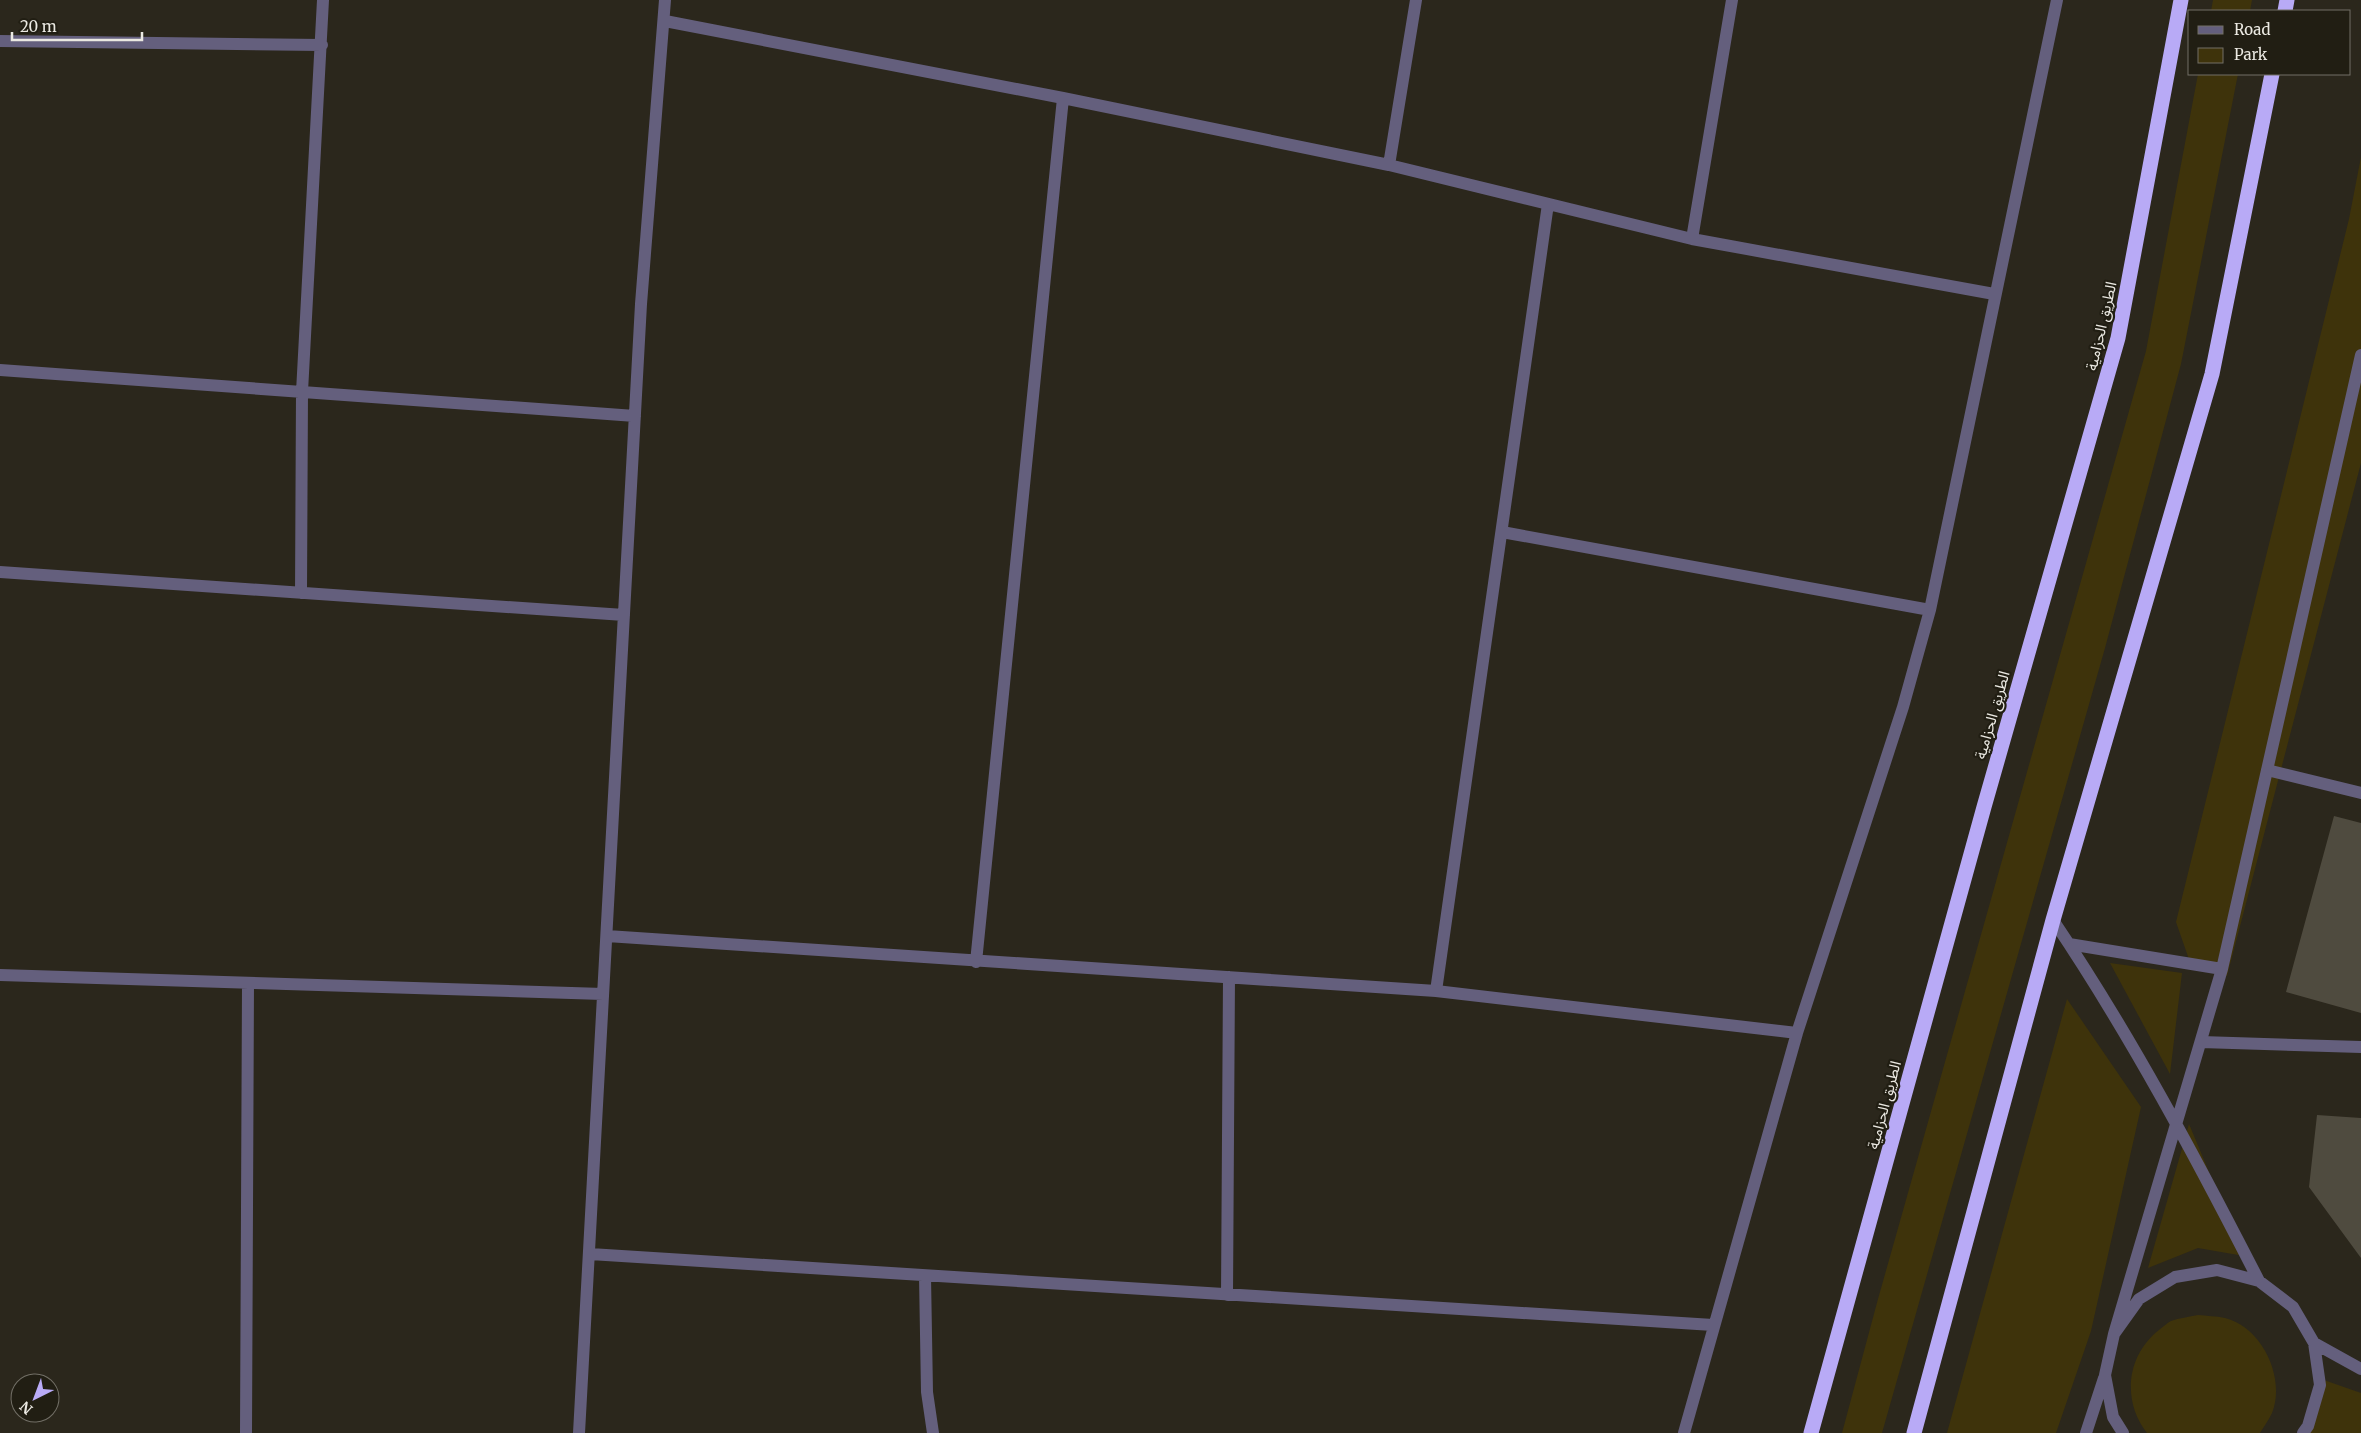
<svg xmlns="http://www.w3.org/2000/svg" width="2361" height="1433" font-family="Merriweather,'Noto Sans Arabic',serif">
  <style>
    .green { fill: #3e330b }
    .building { fill: #4f4b3f }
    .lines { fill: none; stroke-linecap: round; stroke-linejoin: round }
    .minor { stroke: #645f7d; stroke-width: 12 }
    .highway { stroke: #b8aaf6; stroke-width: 15 }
    .labels { text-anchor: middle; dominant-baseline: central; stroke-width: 4.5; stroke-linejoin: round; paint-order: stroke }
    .street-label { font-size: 15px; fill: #ebe9e2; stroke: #211e13 }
  </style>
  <rect width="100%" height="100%" fill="#2b271c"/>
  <path class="green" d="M2213,0H2252L2250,11H2211Z
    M2198,74H2238L2181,364L2105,648L1882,1433H1842L1878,1299L2146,351Z
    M2361,157V463L2227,976L2192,968L2176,922L2349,219Z
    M2110,963L2182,973L2170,1074Z
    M2067,999L2141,1107L2091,1331L2056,1433H1947Z
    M2189,1124L2244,1256L2198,1248L2148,1268Z
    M2198,1315C2206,1316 2216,1316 2225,1318C2262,1327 2286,1378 2272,1413C2269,1420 2264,1426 2260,1433H2147C2122,1401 2126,1356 2159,1330C2163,1327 2167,1323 2171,1321C2179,1318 2189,1317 2198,1315Z
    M2321,1379L2361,1393V1433H2307Z"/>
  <path class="building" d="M2334,816L2361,823V1013L2286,992Z
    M2317,1115L2361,1118V1258L2309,1187Z"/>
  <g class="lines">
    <path class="minor" d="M665,21L1063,98L1389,165L1692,239L1994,294
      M0,41L322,45
      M1389,165L1416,0
      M1692,239L1732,0
      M0,370L635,416
      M1502,532L1930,610
      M0,572L624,615
      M301,593L302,392L323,0
      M2267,770L2361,793
      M2053,920C2130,1034 2196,1158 2259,1281
      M607,936L1436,991L1797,1033
      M2069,944L2222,969
      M976,962L1063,98
      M0,975L603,994
      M1436,991L1548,204
      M2201,1042L2361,1047
      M590,1254L1713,1325
      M925,1276L927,1392L933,1433
      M1227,1295L1229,977
      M2114,1334L2222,969L2361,355
      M2314,1343L2361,1369
      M246,1433L248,983
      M579,1433L641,304L665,0
      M1684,1433L1797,1033L1903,707L1930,610L2057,0
      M2086,1433L2104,1378
      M2123,1433L2113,1417L2105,1375L2114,1334L2139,1299L2175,1277L2217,1270L2259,1281L2293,1307L2314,1343L2320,1385L2308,1426L2303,1433"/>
    <path class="highway" d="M2285,11L2287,0
      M1811,1433L1984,807L2118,338L2181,0
      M1914,1433L2053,920L2212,374L2272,74"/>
  </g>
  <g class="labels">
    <g class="street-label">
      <text transform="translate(2101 326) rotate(-77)">الطريق الحزامية</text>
      <text transform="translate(1992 715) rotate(-74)">الطريق الحزامية</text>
      <text transform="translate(1884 1105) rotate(-75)">الطريق الحزامية</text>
    </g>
  </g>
  <rect x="2188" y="10" width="162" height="65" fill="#211e13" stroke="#726f66"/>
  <rect x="2198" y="26" width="25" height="8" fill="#645f7d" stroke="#726f66"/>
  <text x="2234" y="35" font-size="15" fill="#ebe9e2">Road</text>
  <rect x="2198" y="48" width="25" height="15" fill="#3e330b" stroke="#726f66"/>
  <text x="2234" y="60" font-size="15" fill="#ebe9e2">Park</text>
  <g transform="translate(35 1398) rotate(222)"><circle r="24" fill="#211e13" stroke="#726f66"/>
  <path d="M0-4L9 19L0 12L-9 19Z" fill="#b9abf7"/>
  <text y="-8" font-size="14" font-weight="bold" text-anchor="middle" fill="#ebe9e2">N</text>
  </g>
  <path d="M12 32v8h130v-8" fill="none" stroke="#ebe9e2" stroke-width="2.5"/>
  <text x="20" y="32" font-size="15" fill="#ebe9e2" stroke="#211e13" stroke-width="4" paint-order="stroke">20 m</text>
</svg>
